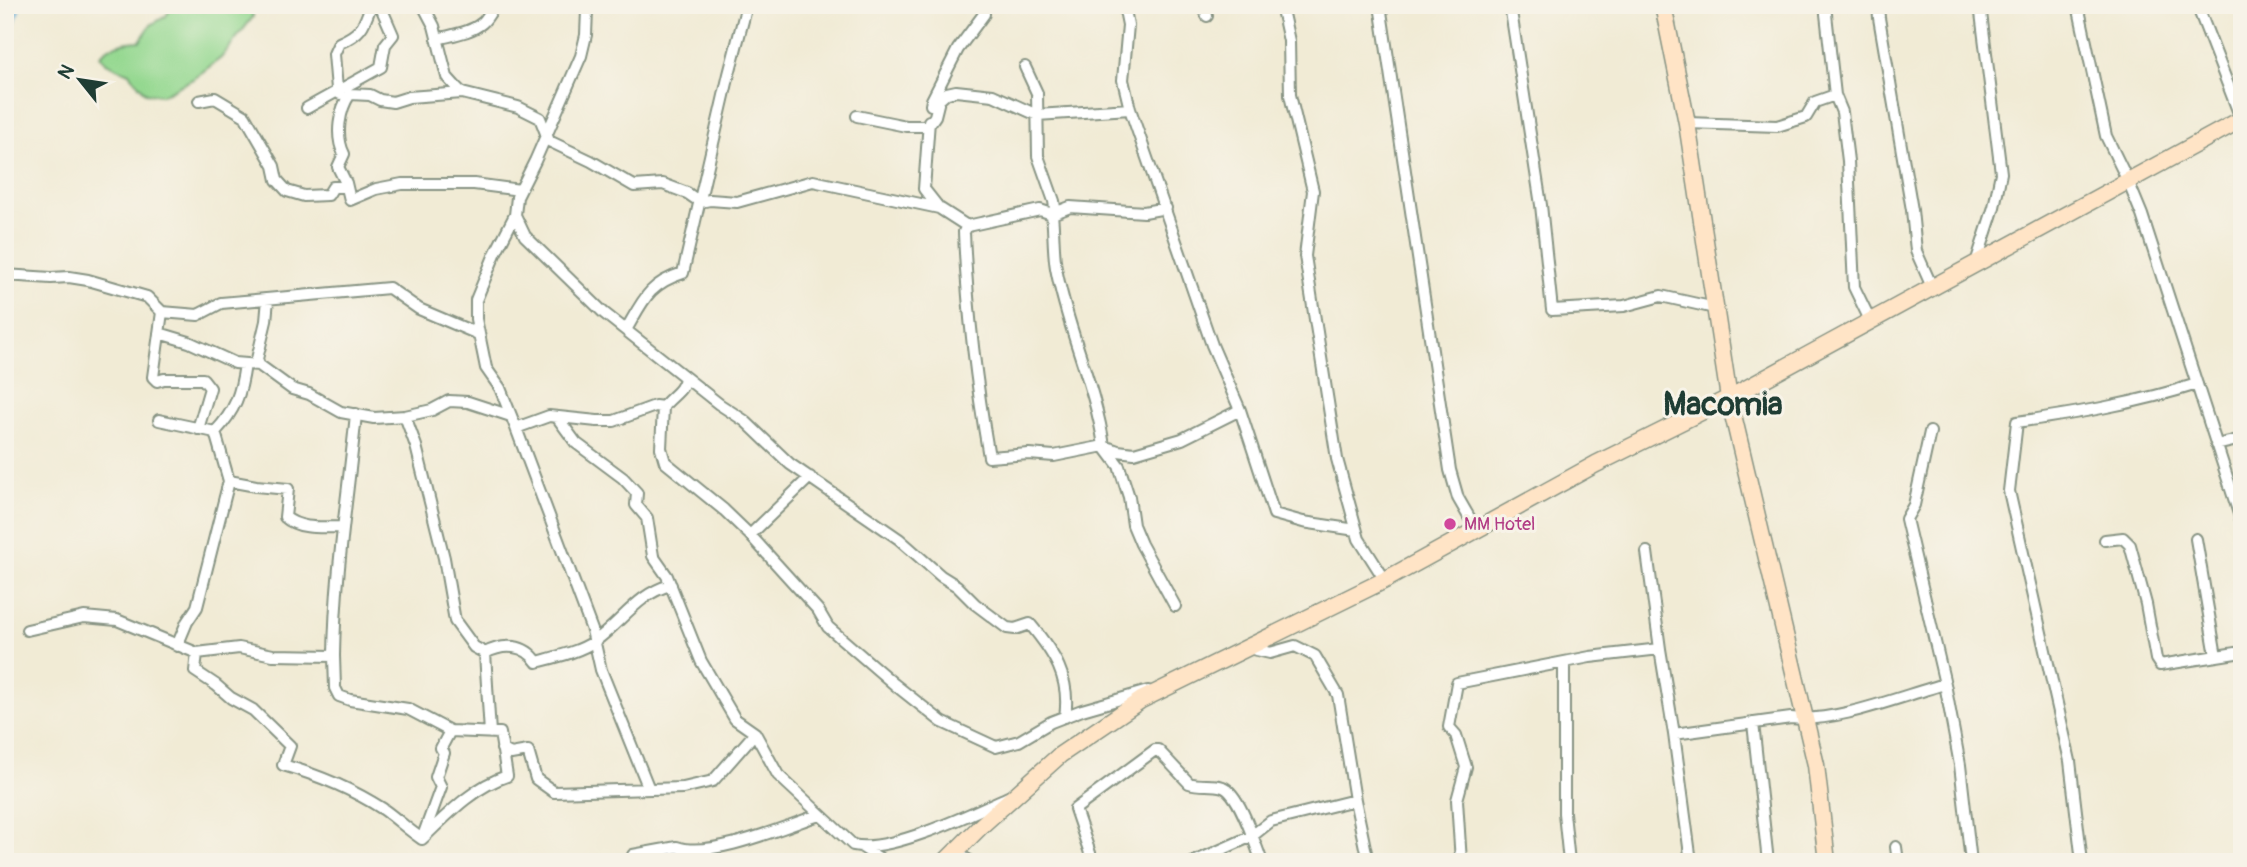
<svg xmlns="http://www.w3.org/2000/svg" width="2247" height="867" font-family="Pangolin,sans-serif">
  <style>
    .green { fill: #94d890; stroke: #5a8a62; stroke-width: 2 }
    .lines { fill: none; stroke-linecap: round; stroke-linejoin: round }
    .stream { stroke: #5dacd7; stroke-width: 3.5 }
    .street-casing { stroke: #889484; stroke-width: 14 }
    .secondary-casing { stroke: #889484; stroke-width: 19 }
    .street { stroke: #fff; stroke-width: 10 }
    .secondary { stroke: #ffe4c6; stroke-width: 16 }
    .hotel-dot { fill: #d1479c; stroke: #f7f3e8; stroke-width: 2.5 }
    .labels { text-anchor: middle; dominant-baseline: central; stroke-width: 6; stroke-linejoin: round; paint-order: stroke }
    .hotel-label { font-size: 18px; fill: #b23c85; stroke: #f7f3e8; text-anchor: start }
    .town-label { font-size: 32px; font-weight: bold; fill: #1f3d34; stroke: #f7f3e8 }
  </style>
  <rect width="100%" height="100%" fill="#f7f3e8"/>
  <filter id="ink" filterUnits="userSpaceOnUse"><feTurbulence type="fractalNoise" baseFrequency=".0143" numOctaves="2"/><feDisplacementMap in="SourceGraphic" scale="14" xChannelSelector="R" yChannelSelector="G"/><feConvolveMatrix kernelMatrix="1 2 1 2 8 2 1 2 1" color-interpolation-filters="sRGB"/></filter>
  <filter id="wash" filterUnits="userSpaceOnUse"><feTurbulence type="fractalNoise" baseFrequency=".00686" numOctaves="4" result="noise"/><feDisplacementMap in="SourceGraphic" scale="28" xChannelSelector="R" yChannelSelector="G"/><feGaussianBlur stdDeviation="1.57" result="paint"/><feColorMatrix in="noise" values="0 0 0 0 0 0 0 0 0 0 0 0 0 0 0 0 0 1.4 0 .05"/><feComposite in="paint" operator="in"/></filter>
  <g filter="url(#wash)">
    <rect width="100%" height="100%" fill="#f1ebd5"/>
    <path class="green" d="M173,5H249L252,8L253,17L221,58L193,79L162,95L146,93L129,73L106,63L100,56C110,44 124,42 140,41L151,25L166,16Z"/>
    <g class="lines">
      <path class="stream" d="M5,61L10,35L20,5"/>
    </g>
  </g>
  <g filter="url(#ink)">
    <g class="lines">
      <g class="street-casing">
        <path id="street" d="M423,5L434,26L447,77L456,87L462,93L518,107L540,118L549,141L591,161L634,186L663,184L687,193L700,202L710,200L737,202L813,181L939,208L967,226L1040,210L1052,214C1054,232 1053,251 1056,268C1067,329 1095,385 1104,446L1118,451L1134,453L1182,439L1240,410
          M1124,5L1128,25L1123,80L1130,109L1212,345L1240,410L1274,514L1303,522L1356,530
          M1204,5L1207,16
          M1281,5L1289,41L1290,95L1313,191L1305,256L1337,459L1359,539L1385,580
          M1380,5L1450,470L1458,498L1477,531
          M1510,5L1541,205L1552,310L1624,306L1661,296L1715,308
          M1825,5L1835,95L1842,112L1848,161L1854,287L1870,320
          M1878,5L1879,18L1912,210L1916,251L1932,287
          M2078,5L2106,136L2128,181L2142,215L2242,523
          M2197,5L2242,121
          M437,39C451,35 470,33 482,23C488,18 490,10 497,5
          M1025,67L1037,93L1038,156L1054,201L1055,208L1052,214
          M462,93L409,97L393,102L380,100L370,95L350,94C339,110 335,136 344,154L338,167L346,183L350,200L376,189L402,184H474L520,190
          M340,94L337,89L334,54L339,43C360,34 364,27 371,5
          M199,101L215,98L245,116L274,166L277,180L287,191L304,196L328,195L333,187H347
          M931,105L932,100L958,49L984,14L982,5
          M307,108L381,67L385,45L393,35L380,5
          M857,116L906,126H928L935,116L939,100L947,93L956,91L993,95L1037,115L1130,109
          M929,121L924,189L939,208
          M1687,123L1777,126L1806,117L1815,102L1835,95
          M1052,214L1070,207L1144,212L1166,208
          M515,215L525,236L604,313L719,404L745,421L790,464L899,539L941,576L957,586L975,604L1007,628L1015,629L1030,624C1054,653 1071,678 1065,717
          M967,226L964,232C967,308 976,382 989,457L1029,454L1054,456L1104,446L1119,466L1129,497L1133,525L1141,544L1175,606
          M1976,263L1994,207L2001,173L1980,5
          M5,275L51,278L69,277L88,280L147,297L162,312L198,315L221,303L389,288L419,309L478,334
          M268,299L266,321L257,359L259,365L292,389L309,394L341,412L374,418L405,416L432,410L449,401L468,402L511,416
          M162,312L153,377L157,381L164,379H203L210,388L198,429
          M626,330C643,301 648,284 683,273L729,74L747,5
          M159,333L189,342L235,363L259,365
          M685,377C684,391 671,396 663,407L661,448L665,462L724,510L750,535L818,610L828,627L894,684L942,722L996,747L1019,741L1051,722L1082,710L1148,691
          M405,416L416,446L444,558L455,621L474,647L485,653
          M557,417L576,443L623,478L637,493L636,505L647,518L653,556L667,576L701,661L735,719L755,733L778,775L853,845C889,854 973,813 1008,797
          M159,420L215,432L229,481L256,486L288,489L285,517C299,530 324,527 342,527
          M516,428L500,388L486,368L476,319V300L495,254L515,215L517,197L535,161L581,56L586,35L587,10L590,5
          M215,432C235,411 241,394 245,364
          M1930,432L1914,505L1906,519L1945,684L1960,765L1971,862
          M2216,445L2242,439
          M750,535L810,477
          M2196,539L2216,656
          M2105,540L2123,538L2130,545L2146,604L2156,659L2160,665L2242,652
          M27,630L84,617L117,620L197,653L239,648L273,655L334,656L335,688L339,696L350,700L408,709L450,731L500,733L507,776C473,787 447,815 422,839L441,787L436,777L444,753L441,748L450,731
          M177,646L187,622L197,607L229,481
          M1660,649L1674,734L1691,862
          M197,653L195,671L216,685L231,698L253,710L290,746L283,765C318,775 352,789 383,809C396,818 408,830 422,839
          M334,656C335,573 348,496 356,414
          M1564,663V813L1569,862
          M1753,723L1768,862
          M490,733L485,653C504,643 525,644 537,662C556,657 579,652 595,641C621,623 638,593 671,585
          M1674,734L1791,718C1836,723 1901,696 1945,684
          M502,749L511,754L528,751L536,779L554,792L683,788L713,781L755,733
          M649,789L601,670L592,630L516,428L549,416L597,421H614L655,406L663,407
          M1355,800L1368,862
          M862,847L885,862
          M1896,847L1898,862
          M954,852L972,862
          M633,855L677,847C710,859 786,826 819,815
          M1093,862L1075,809L1155,750H1158L1189,783C1200,787 1212,783 1223,787C1240,794 1255,844 1262,862
          M1194,862L1252,836L1271,821L1355,800L1338,695L1315,656L1295,646L1270,653L1248,648
          M1461,862L1457,800L1466,767L1456,735L1449,727L1457,683L1590,657L1660,649L1647,552
          M2082,862L2070,761L2009,491L2017,422C2078,413 2138,403 2197,384"/>
      </g>
      <g class="secondary-casing">
        <path id="secondary" d="M1663,5L1687,123L1729,398L1816,765L1827,862
          M945,862L981,826L1060,755L1141,700L1385,580L1596,464L1729,398L2242,119"/>
      </g>
      <use href="#street" class="street"/>
      <use href="#secondary" class="secondary"/>
    </g>
  </g>
  <circle class="hotel-dot" cx="1450" cy="524" r="7"/>
  <g class="labels">
    <g class="hotel-label">
      <text x="1464" y="524">MM Hotel</text>
    </g>
    <g class="town-label">
      <text x="1723" y="405">Macomia</text>
    </g>
  </g>
  <rect width="2247" height="867" fill="none" stroke="#f7f3e8" stroke-width="28"/>
  <g transform="translate(80 80) rotate(300)" stroke="#f7f3e8" stroke-width="5" paint-order="stroke">
  <path d="M0-5L12 26L0 18L-12 26Z" fill="#1f3d34"/>
  <text y="-10" font-size="19" font-weight="bold" text-anchor="middle" fill="#1f3d34">N</text>
  </g>
</svg>
